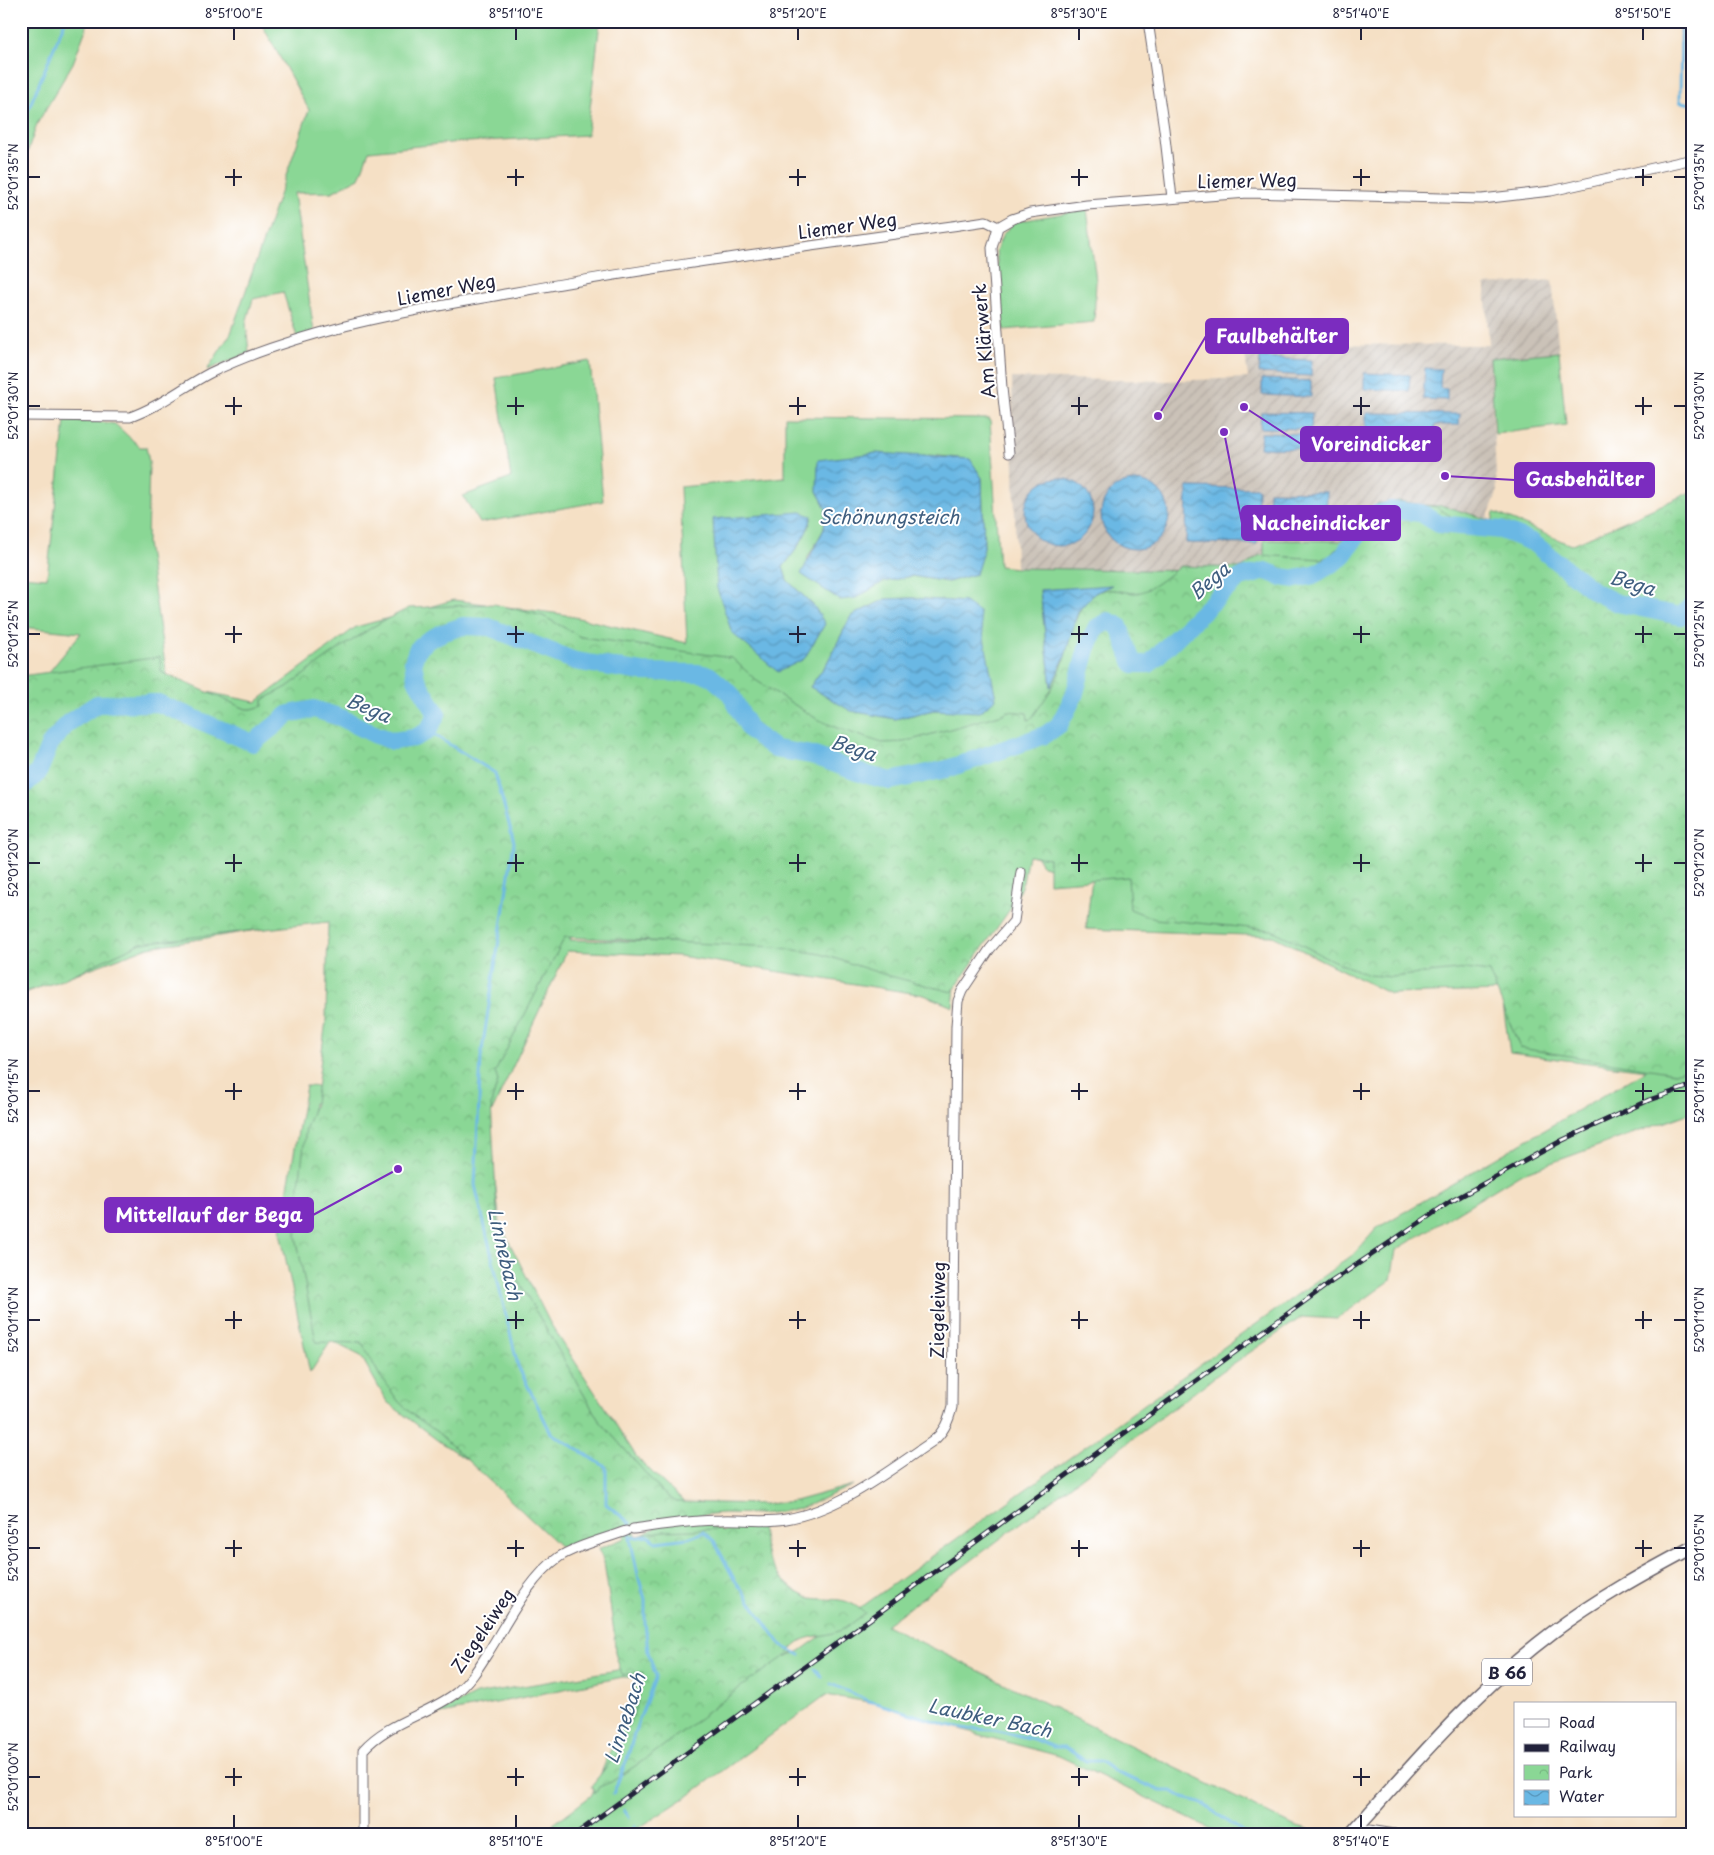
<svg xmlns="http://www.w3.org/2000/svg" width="1714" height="1855" font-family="'Playpen Sans',sans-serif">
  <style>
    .industrial { fill: url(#industrial-furrows) }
    .green { fill: #8ad795; stroke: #567c68; fill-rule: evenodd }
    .park { fill: url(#park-crowns); stroke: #567c68 }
    .water { fill: url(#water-waves); stroke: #466d90 }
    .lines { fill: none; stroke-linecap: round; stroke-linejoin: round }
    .stream { stroke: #6ab8e4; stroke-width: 3 }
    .river { stroke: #6ab8e4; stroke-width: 18 }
    .street-casing { stroke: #6c646b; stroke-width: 11 }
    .primary-casing { stroke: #6c646b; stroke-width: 15 }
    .street { stroke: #fff; stroke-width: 9 }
    .primary { stroke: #fff; stroke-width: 12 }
    .rail-casing { stroke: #22223b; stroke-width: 5 }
    .rail { stroke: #fff; stroke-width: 3; stroke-dasharray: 9; stroke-linecap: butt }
    .ticks { fill: none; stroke: #22223b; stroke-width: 2 }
    .labels { text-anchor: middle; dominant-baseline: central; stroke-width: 4; stroke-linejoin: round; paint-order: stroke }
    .shield { fill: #fff; stroke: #646476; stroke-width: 1 }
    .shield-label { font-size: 16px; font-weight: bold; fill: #22223b }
    .street-label { font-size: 18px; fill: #22223b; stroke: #fff }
    .water-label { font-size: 19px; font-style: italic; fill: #3f5e7f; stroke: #fff }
    .leader { fill: none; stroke: #7b2cbf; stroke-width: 2 }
    .callout-dot { fill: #7b2cbf; stroke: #fff; stroke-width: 2 }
    .callout { fill: #7b2cbf; stroke: #7b2cbf; stroke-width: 2 }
    .callout-label { font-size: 19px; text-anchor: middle; font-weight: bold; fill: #fff }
    .neatline { fill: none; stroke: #22223b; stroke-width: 2 }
    .ticks-label { font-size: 12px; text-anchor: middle; fill: #22223b }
  </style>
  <defs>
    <pattern id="industrial-furrows" width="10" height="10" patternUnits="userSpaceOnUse" patternTransform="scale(1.25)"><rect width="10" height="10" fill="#cbc2b8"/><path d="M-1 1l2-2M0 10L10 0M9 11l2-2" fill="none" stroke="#aea69f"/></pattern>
    <pattern id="park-crowns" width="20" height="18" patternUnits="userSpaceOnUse" patternTransform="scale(1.25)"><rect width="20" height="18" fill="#8ad795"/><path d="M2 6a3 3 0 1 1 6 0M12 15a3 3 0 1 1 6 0" fill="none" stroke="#77b881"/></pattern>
    <pattern id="water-waves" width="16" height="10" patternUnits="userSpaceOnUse" patternTransform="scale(1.25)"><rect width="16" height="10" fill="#6ab8e4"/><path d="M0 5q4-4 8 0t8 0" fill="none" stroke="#5795ba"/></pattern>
  </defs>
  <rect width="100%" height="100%" fill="#fff"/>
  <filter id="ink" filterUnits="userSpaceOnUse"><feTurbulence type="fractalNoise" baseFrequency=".02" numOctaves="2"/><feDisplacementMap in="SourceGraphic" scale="10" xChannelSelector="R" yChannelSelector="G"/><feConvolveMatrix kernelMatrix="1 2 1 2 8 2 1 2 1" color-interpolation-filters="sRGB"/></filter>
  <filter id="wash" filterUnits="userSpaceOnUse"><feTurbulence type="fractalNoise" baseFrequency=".0096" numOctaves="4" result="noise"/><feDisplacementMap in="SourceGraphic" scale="20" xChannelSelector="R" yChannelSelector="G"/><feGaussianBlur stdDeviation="1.12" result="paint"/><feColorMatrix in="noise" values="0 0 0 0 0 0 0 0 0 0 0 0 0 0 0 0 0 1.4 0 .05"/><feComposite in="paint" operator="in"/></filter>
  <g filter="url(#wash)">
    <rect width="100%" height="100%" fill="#f5e0c5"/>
    <path class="industrial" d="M1552,280L1559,352L1490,359L1497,493L1487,519L1444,506L1378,503L1340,541L1264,540V572L1016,568L1012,378L1166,381L1248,378L1244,344L1489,345L1485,285Z"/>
    <path class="green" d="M31,21H89L73,63L37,124L21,171V50H24Z
      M260,21H600L587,135L450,143L369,151L359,178L332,192L294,193L314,332L297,337L283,292L253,299L246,323L249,353L207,370L231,333L309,110Z
      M1087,209L1096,281L1094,322L1004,330L996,251L1003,234L1015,222Z
      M1559,352L1566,425L1495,434L1490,358Z
      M590,361L603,501L480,523L463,496L511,478L496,378Z
      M785,417L990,419L999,566L1016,568L1264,572V540L1340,541L1378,503L1444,506L1558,541L1641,591L1693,498V1112L1520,1174L1396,1250L1391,1280L1337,1319L1302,1317L1221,1372L886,1625L1294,1826L1322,1834H1222L1059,1756L984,1736L875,1703L826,1695L688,1796L634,1831L632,1834H540L592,1795L640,1678L623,1677L432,1716L476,1694L641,1666L630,1542L656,1527L600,1519L468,1268L461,1103H313L307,1190L482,1470L437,1440L387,1402L361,1356L331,1341L310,1373L280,1232L306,1086L463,1092L327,919L149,947L21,994V706L81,633L21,627V576L47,578L65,421H96L115,424L140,447H146L149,462L147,543L168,684L256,702L356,627L454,600L561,614L687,643L680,487L785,477ZM929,455L969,459L982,478L984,548L975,574L948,582L912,576L883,582L856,598L807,559L824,529L826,508L817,491ZM812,516C807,536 795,551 783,567L787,580L814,606L713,519ZM1110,586L1095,593L1077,611L1065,656L1051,686L1040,590ZM912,598L965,602L987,659L996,699L952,710H934L895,719L810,687L827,663L851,616L886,599ZM653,763L1038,857L1042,866L1092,878L1086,929L1273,936L1390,994L1501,991L1510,1053L1646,1070L1377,1228L1354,1254L800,1651L785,1658L793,1653L729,1539L686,1504L638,1459L550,1323L500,1224L488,1120L567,951L680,956L924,995L953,1007L955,987L978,948L570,940Z"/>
    <path class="park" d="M1693,491V1066L1675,1073L1520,1048L1489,972L1466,969L1392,977L1369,975L1336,962L1272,930L1155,919L1130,909L1128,877L1049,883V858L1028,855L1023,882L1013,905L952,992L886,975L821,954L776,947L565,937L495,1072L498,1081L491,1104L498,1230L503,1254L598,1419L662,1492L676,1502L767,1504L795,1501L853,1485L800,1509L763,1514L723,1513L676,1517L634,1525L636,1536L664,1531L720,1529L723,1532L729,1527L761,1526C764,1534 763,1544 766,1552C770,1569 793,1594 811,1598C832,1601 848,1595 865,1614C856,1619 848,1628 839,1631C817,1640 802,1631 787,1655L742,1686L650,1756L611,1782L599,1787L595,1794L591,1786L616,1755L638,1702L643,1672L622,1675L615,1653L614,1632L604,1562L598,1549L625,1538L622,1527L564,1550L437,1432L413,1415L399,1402L380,1376L362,1343L316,1342L296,1236V1210L306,1128L315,1104L326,1020L328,922L141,943L57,982L21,993V676L160,657L161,672L246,709H252L263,706V700L287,687L339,649L379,623L409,608L494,604L543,616L581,637L732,658L757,681L817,719L837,728L882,743L904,742L1003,714L1008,711L1027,713L1028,720L1032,718C1040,705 1052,691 1058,676C1070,652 1071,605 1097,592C1109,586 1123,593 1135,593C1148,593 1170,574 1180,566L1242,568L1260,555L1321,559L1329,556L1361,524L1377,505L1398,501L1436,507L1462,523L1476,522L1492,524L1494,512L1571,545Z"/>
    <path class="water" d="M1260,358L1312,360L1311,376L1259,373Z
      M1425,368L1441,369L1440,388L1447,389V400L1423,399Z
      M1364,373L1410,375L1409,391L1364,389Z
      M1262,379L1311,381V397L1262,395Z
      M1261,412L1312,413L1311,429L1260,428Z
      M1366,413L1460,414L1459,425H1435L1434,434L1366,433Z
      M1261,433L1311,434L1310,449L1260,448Z
      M876,453L970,459L982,478L984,548L976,574L948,582L912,576L883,582L856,598L840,600L801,574L824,529L826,508L817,491L818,460Z
      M1025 512a34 34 0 1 1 68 0a34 34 0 1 1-68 0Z
      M1101 515a34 34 0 1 1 68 0a34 34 0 1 1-68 0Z
      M1187,487L1258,488L1257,544L1186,543Z
      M1269,491L1327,492L1326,531L1268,530Z
      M801,512L812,516C807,536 795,551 783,567L787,580L814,606L825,624L804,659L778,672L732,633L717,588L713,519Z
      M1112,585L1095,593L1078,611L1065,656L1051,687L1040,590Z
      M912,598L965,602L979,612L996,699L979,712L934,710L895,719L851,711L810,687L827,663L851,616L886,599Z"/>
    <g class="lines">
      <path class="stream" d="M1681,21L1680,102L1693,104
        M21,127L65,21
        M428,731L495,773L514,842L481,1057L475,1185L518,1366L551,1433L606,1467V1504L630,1523V1538L639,1579L645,1599V1622L648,1652L656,1676L636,1728L627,1759L613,1794
        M630,1538L649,1536L656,1542L688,1538L704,1532L714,1541L734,1579L782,1646L800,1655
        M815,1669L822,1677
        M831,1684L869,1701L947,1725L969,1729L994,1730L1033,1739L1054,1747H1064L1086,1761H1100L1115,1772L1161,1791H1172L1183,1798L1200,1802L1246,1834
        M624,1810L629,1817
        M632,1834L635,1826"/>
      <path class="river" d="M21,788L38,773L50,744L68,723L97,704L158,703L253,743L289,714L314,709L342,718L376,735L393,741L414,738L428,731L437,714L416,679L413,662L417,650L428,640L442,633L463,626L489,627L575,661L642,672L698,673L709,675L730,693L750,730L775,749L812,755L857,772L890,781L947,769L1045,735L1059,725L1074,696L1087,649L1096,628L1108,621L1119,626L1133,664H1149L1223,592L1240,578L1266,571L1281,577L1296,579L1314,575L1341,558L1363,527L1377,514L1391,510L1421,513L1439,524L1501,530L1532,542L1595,592L1617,603L1680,616L1693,606"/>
    </g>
  </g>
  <g filter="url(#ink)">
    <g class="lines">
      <g class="street-casing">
        <path id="street" d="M1148,21L1164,129L1172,198
          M998,227L1012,219L1030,213L1087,205L1248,193L1482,199L1551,191L1693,159
          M998,227L992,248L1002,388L1009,453
          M21,416L130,417C159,407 183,387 210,373C252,352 299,338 345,326C399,312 456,303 511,293C662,265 814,246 966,224L986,221L998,227
          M633,1529C662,1525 691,1520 721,1520C742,1519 764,1523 786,1519C840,1510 888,1471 933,1441C944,1432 949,1421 952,1407L956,1026L958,1001L962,991L990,949L1014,921L1021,872
          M1356,1828L1395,1834
          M363,1834V1750C388,1722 427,1715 456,1693C471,1681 479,1667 489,1651C508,1621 529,1578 559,1557C575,1546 607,1538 626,1531"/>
      </g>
      <g class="primary-casing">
        <path id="primary" d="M1351,1834C1414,1763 1477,1689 1553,1632C1597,1599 1644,1573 1693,1547"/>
      </g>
      <use href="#street" class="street"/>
      <use href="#primary" class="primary"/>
      <g class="rail-casing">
        <path id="rail" d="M576,1834L1331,1282L1450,1202L1563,1140L1649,1100L1693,1085"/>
      </g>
      <use href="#rail" class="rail"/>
    </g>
  </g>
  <path class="ticks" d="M234,28V40M516,28V40M798,28V40M1079,28V40M1361,28V40M1643,28V40M234,169V186M516,169V186M798,169V186M1079,169V186M1361,169V186M1643,169V186M28,177H40M225,177H242M507,177H524M789,177H806M1071,177H1088M1353,177H1370M1635,177H1652M1674,177H1686M234,397V415M516,397V415M798,397V415M1079,397V415M1361,397V415M1643,397V415M28,406H40M225,406H242M507,406H524M789,406H806M1071,406H1088M1353,406H1370M1635,406H1652M1674,406H1686M234,626V643M516,626V643M798,626V643M1079,626V643M1361,626V643M1643,626V643M28,634H40M225,634H242M507,634H524M789,634H806M1071,634H1088M1353,634H1370M1635,634H1652M1674,634H1686M234,854V872M516,854V872M798,854V872M1079,854V872M1361,854V872M1643,854V872M28,863H40M225,863H242M507,863H524M789,863H806M1071,863H1088M1353,863H1370M1635,863H1652M1674,863H1686M234,1083V1100M516,1083V1100M798,1083V1100M1079,1083V1100M1361,1083V1100M1643,1083V1100M28,1091H40M225,1091H242M507,1091H524M789,1091H806M1071,1091H1088M1353,1091H1370M1635,1091H1652M1674,1091H1686M234,1311V1329M516,1311V1329M798,1311V1329M1079,1311V1329M1361,1311V1329M1643,1311V1329M28,1320H40M225,1320H242M507,1320H524M789,1320H806M1071,1320H1088M1353,1320H1370M1635,1320H1652M1674,1320H1686M234,1540V1557M516,1540V1557M798,1540V1557M1079,1540V1557M1361,1540V1557M1643,1540V1557M28,1548H40M225,1548H242M507,1548H524M789,1548H806M1071,1548H1088M1353,1548H1370M1635,1548H1652M1674,1548H1686M234,1768V1786M516,1768V1786M798,1768V1786M1079,1768V1786M1361,1768V1786M28,1777H40M225,1777H242M507,1777H524M789,1777H806M1071,1777H1088M1353,1777H1370M234,1815V1828M516,1815V1828M798,1815V1828M1079,1815V1828M1361,1815V1828"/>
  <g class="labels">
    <rect class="shield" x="1482" y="1658.5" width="50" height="27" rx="4"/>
    <g class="shield-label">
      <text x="1507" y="1672">B 66</text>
    </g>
    <g class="street-label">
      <text transform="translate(1247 180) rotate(-1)">Liemer Weg</text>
      <text transform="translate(847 225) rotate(-8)">Liemer Weg</text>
      <text transform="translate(446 289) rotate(-11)">Liemer Weg</text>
      <text transform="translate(983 341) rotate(-95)">Am Klärwerk</text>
      <text transform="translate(937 1310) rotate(-89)">Ziegeleiweg</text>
      <text transform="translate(482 1630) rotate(-56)">Ziegeleiweg</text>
    </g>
    <g class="water-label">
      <text x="889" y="516">Schönungsteich</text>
      <text transform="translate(1209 580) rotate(-40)">Bega</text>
      <text transform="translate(1633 582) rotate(17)">Bega</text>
      <text transform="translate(369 707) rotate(23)">Bega</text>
      <text transform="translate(854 747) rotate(18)">Bega</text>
      <text transform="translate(506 1254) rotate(77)">Linnebach</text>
      <text transform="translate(990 1717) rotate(12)">Laubker Bach</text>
      <text transform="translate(624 1718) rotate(-72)">Linnebach</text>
    </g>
  </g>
  <path class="leader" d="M1158 416L1206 336M1244 407L1301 444M1445 476L1515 480M1224 432L1242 523M398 1169L313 1215"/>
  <g class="callout-dot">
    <circle cx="1158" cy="416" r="5"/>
    <circle cx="1244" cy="407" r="5"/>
    <circle cx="1445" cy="476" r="5"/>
    <circle cx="1224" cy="432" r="5"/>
    <circle cx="398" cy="1169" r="5"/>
  </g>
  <g class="callout">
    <rect x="1206" y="319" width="142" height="34" rx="5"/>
    <rect x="1301" y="427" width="140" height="34" rx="5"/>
    <rect x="1515" y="463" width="139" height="34" rx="5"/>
    <rect x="1242" y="506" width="158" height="34" rx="5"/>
    <rect x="105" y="1198" width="208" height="34" rx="5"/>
  </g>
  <g class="callout-label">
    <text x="1277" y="343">Faulbehälter</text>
    <text x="1371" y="451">Voreindicker</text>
    <text x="1585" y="486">Gasbehälter</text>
    <text x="1321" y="530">Nacheindicker</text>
    <text x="209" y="1222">Mittellauf der Bega</text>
  </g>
  <rect width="1714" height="1855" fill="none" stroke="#fff" stroke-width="55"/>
  <rect x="1514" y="1702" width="162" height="115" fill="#ffffff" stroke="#a7a7b1"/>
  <rect x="1524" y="1719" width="25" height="8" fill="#ffffff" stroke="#a7a7b1"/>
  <text x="1559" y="1728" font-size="15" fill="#22223b">Road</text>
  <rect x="1524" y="1744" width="25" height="8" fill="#22223b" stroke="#a7a7b1"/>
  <text x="1559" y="1752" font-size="15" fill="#22223b">Railway</text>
  <rect x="1524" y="1765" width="25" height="15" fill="url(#park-crowns)" stroke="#a7a7b1"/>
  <text x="1559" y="1778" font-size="15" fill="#22223b">Park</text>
  <rect x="1524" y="1790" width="25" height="15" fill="url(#water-waves)" stroke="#a7a7b1"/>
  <text x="1559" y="1802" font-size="15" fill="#22223b">Water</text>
  <rect x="28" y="28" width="1658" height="1800" class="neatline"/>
  <g class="ticks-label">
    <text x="234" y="18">8°51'00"E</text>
    <text x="516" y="18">8°51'10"E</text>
    <text x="798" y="18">8°51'20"E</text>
    <text x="1079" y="18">8°51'30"E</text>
    <text x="1361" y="18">8°51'40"E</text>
    <text x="1643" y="18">8°51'50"E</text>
    <text transform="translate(14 177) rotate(-90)" y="4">52°01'35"N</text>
    <text transform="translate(1700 177) rotate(-90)" y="4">52°01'35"N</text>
    <text transform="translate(14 406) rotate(-90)" y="4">52°01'30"N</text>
    <text transform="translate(1700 406) rotate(-90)" y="4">52°01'30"N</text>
    <text transform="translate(14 634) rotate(-90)" y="4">52°01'25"N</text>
    <text transform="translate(1700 634) rotate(-90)" y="4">52°01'25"N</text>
    <text transform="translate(14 863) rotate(-90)" y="4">52°01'20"N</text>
    <text transform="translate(1700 863) rotate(-90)" y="4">52°01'20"N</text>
    <text transform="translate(14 1091) rotate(-90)" y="4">52°01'15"N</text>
    <text transform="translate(1700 1091) rotate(-90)" y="4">52°01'15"N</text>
    <text transform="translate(14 1320) rotate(-90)" y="4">52°01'10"N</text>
    <text transform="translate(1700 1320) rotate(-90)" y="4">52°01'10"N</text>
    <text transform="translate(14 1548) rotate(-90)" y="4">52°01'05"N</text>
    <text transform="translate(1700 1548) rotate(-90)" y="4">52°01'05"N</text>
    <text transform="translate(14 1777) rotate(-90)" y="4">52°01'00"N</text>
    <text x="234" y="1846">8°51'00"E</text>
    <text x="516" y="1846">8°51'10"E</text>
    <text x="798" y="1846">8°51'20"E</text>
    <text x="1079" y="1846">8°51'30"E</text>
    <text x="1361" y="1846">8°51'40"E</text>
  </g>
</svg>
